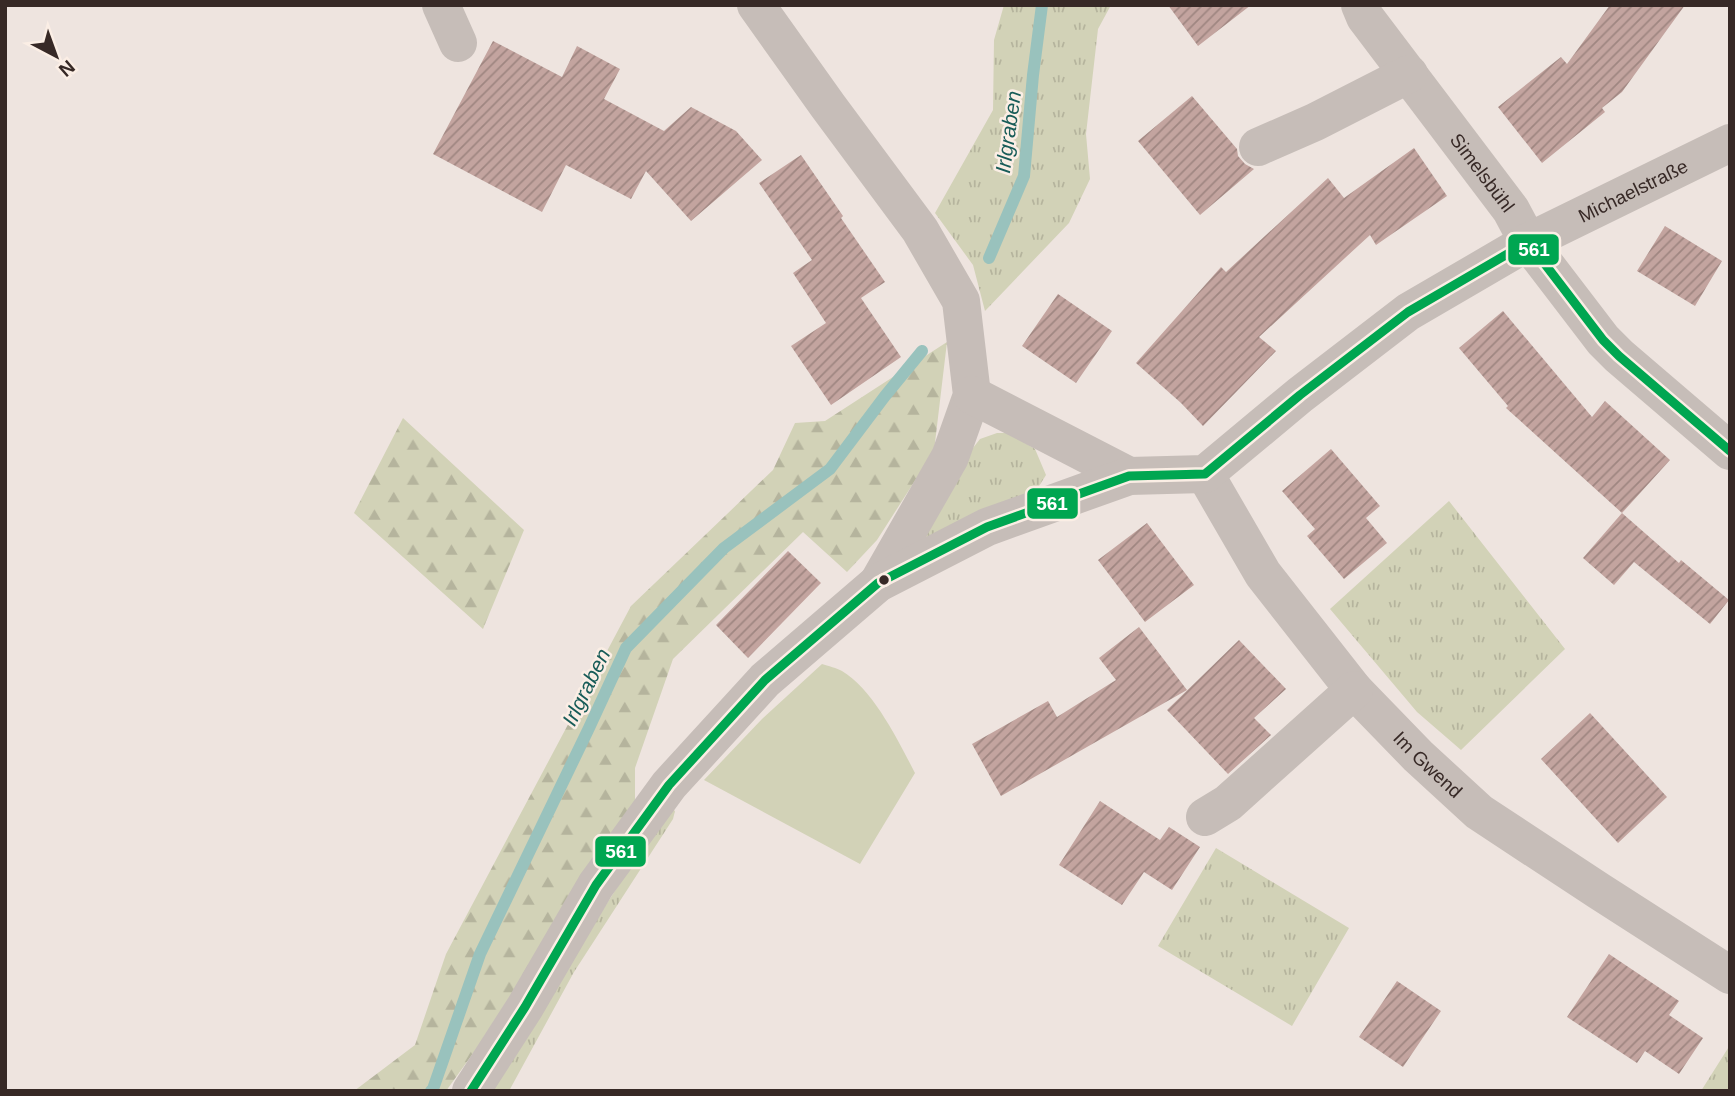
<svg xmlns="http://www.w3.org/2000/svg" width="1735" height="1096" font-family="Arial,sans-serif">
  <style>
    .grass { fill: url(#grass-tufts) }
    .forest { fill: url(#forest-firs) }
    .park { fill: #d2d2b7 }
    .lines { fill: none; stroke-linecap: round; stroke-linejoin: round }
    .stream { stroke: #99c2bd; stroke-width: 12 }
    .building { fill: url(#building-hatch) }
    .minor { stroke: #c6bdb8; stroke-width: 38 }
    .bus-1-casing { stroke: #fbeee5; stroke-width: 14 }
    .bus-1 { stroke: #00a651; stroke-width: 9 }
    .bus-dot { fill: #372926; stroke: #fbeee5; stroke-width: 2.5 }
    .labels { text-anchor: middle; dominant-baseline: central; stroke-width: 5; stroke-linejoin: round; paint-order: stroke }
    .street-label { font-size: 19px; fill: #372926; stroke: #fbeee5 }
    .water-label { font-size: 21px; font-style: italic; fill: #185c58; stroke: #fbeee5 }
    .line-badge { stroke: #fbeee5; stroke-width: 2.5 }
    .badge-label { font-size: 19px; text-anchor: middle; font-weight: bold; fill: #fff }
  </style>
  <defs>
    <pattern id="grass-tufts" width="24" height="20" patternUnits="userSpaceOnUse" patternTransform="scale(1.75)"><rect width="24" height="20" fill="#d2d2b7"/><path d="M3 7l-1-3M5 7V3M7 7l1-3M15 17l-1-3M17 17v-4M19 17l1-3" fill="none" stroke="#b5b49d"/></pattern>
    <pattern id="forest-firs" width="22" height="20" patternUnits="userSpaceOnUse" patternTransform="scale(1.75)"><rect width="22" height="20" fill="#d2d2b7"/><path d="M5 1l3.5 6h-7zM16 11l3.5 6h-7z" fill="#b5b49d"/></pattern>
    <pattern id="building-hatch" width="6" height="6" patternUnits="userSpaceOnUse" patternTransform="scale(1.75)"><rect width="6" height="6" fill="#c3a49f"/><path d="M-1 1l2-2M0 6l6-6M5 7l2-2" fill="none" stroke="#9f8681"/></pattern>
  </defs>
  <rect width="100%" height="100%" fill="#eee4df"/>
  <path class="grass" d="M1004,5H1111L1098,29L1086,134L1090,179L1069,223L985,311L973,265L935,213L993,110L994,40Z
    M997,433H1009L1035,449L1046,475L1034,494L926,545L921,531L969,453L980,439Z
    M1449,501L1565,649L1461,750L1417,712L1330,609Z
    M669,807L675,811L673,819L574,972L509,1091H486Z
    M1216,848L1349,928L1292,1026L1158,946Z
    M1730,1045V1091H1701Z"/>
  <path class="forest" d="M947,342L934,451L877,540L847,572L803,532L673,659L635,768V802L482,1041L446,1091H354L415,1045L446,954L631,606L773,470L795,423L825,421Z
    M403,418L524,530L483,629L354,513Z"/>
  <path class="park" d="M822,664C828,666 837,668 842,671C873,689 899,742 915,773L860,864L704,780L762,719Z"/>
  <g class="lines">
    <path class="stream" d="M989,258L1024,176L1033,75L1042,5
      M431,1091L433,1089L480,954L589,728L626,648L724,548L830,469L885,396L922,351"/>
  </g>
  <path class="building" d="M1168,5H1251L1198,46Z
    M1610,5H1685L1622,92L1602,108L1605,112L1542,163L1498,107L1561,57L1567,64Z
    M493,41L562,77L577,46L620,69L604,99L664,131L691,107L736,131L762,160L691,221L646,171L631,199L566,165L542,212L433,154Z
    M1192,96L1237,149L1238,156L1245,164L1254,169L1200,215L1138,141Z
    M1414,148L1447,196L1376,245L1370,235L1259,337L1276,351L1203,426L1181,403L1136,363L1221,267L1226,272L1328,178L1344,198Z
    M801,155L843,216L841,218L885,282L861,298L901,357L831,405L791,346L826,323L793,273L812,260L759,183Z
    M1665,226L1722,261L1695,306L1637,271Z
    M1058,294L1112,331L1076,383L1022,346Z
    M1503,311L1592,417L1605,401L1670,460L1622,513L1506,408L1508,406L1459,348Z
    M1331,449L1380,506L1366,518L1387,543L1344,579L1307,536L1315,529L1282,491Z
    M1622,513L1679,563L1681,560L1729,600L1710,624L1634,562L1614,585L1583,558Z
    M1147,523L1194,585L1145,622L1098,560Z
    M788,551L821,583L748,658L716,625Z
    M1139,627L1187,690L1001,796L972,744L1048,701L1057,717L1116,680L1099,658Z
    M1239,640L1286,689L1254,718L1271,735L1228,774L1167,710Z
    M1590,713L1667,797L1618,843L1541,759Z
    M1100,801L1160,840L1169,827L1200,847L1172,890L1144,872L1122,905L1059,865Z
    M1609,954L1679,1001L1669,1015L1703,1038L1679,1074L1645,1051L1637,1063L1567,1017Z
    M1397,981L1441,1011L1403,1067L1359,1037Z"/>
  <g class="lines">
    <g class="minor">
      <path d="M441,5L458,43"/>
      <path d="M756,5L828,106L920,230L961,301L972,395L950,457L878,583"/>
      <path id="s1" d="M1360,5L1365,17L1511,210L1528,242L1603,340L1619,356L1730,451"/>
      <path d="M1258,147L1315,122L1409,74"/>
      <path d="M972,395L1129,476"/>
      <path id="s2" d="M1205,474L1263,574L1354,690L1418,756L1479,812L1599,891L1730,975"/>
      <path d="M1205,817L1228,803L1354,690"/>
      <path id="s3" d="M471,1091L525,1007L596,885L669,785L765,680L878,583L987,527L1129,476L1205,474L1300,395L1408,312L1528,242L1730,143"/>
    </g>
    <g class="bus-1-casing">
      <path id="bus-1" d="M471,1091L525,1007L596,885L669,785L765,680L878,583L987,527L1129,476L1205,474L1300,395L1408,312L1528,242L1603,340L1619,356L1730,451"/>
    </g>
    <use href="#bus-1" class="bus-1"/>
  </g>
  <circle class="bus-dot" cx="884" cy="580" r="6"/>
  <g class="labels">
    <g class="street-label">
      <text stroke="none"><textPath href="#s1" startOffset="208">Simelsbühl</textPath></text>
      <text stroke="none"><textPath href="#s3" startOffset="1521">Michaelstraße</textPath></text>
      <text stroke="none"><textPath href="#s2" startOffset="368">Im Gwend</textPath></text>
    </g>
    <g class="water-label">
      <text transform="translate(1008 132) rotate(-82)">Irlgraben</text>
      <text transform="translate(586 687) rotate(-64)">Irlgraben</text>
    </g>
  </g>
  <g class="line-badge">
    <rect x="1507" y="233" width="53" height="33" rx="7" fill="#00a651"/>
    <rect x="1026" y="487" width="53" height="33" rx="7" fill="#00a651"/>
    <rect x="594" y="835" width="53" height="33" rx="7" fill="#00a651"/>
  </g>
  <g class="badge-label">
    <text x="1534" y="256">561</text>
    <text x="1052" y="510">561</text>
    <text x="621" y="858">561</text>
  </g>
  <rect width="1735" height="1096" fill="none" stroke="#372926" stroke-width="14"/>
  <g transform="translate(56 56) rotate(139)" stroke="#fbeee5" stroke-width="5" paint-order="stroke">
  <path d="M0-5L12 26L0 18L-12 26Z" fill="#372926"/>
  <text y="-10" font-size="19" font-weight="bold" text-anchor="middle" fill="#372926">N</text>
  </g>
</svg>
